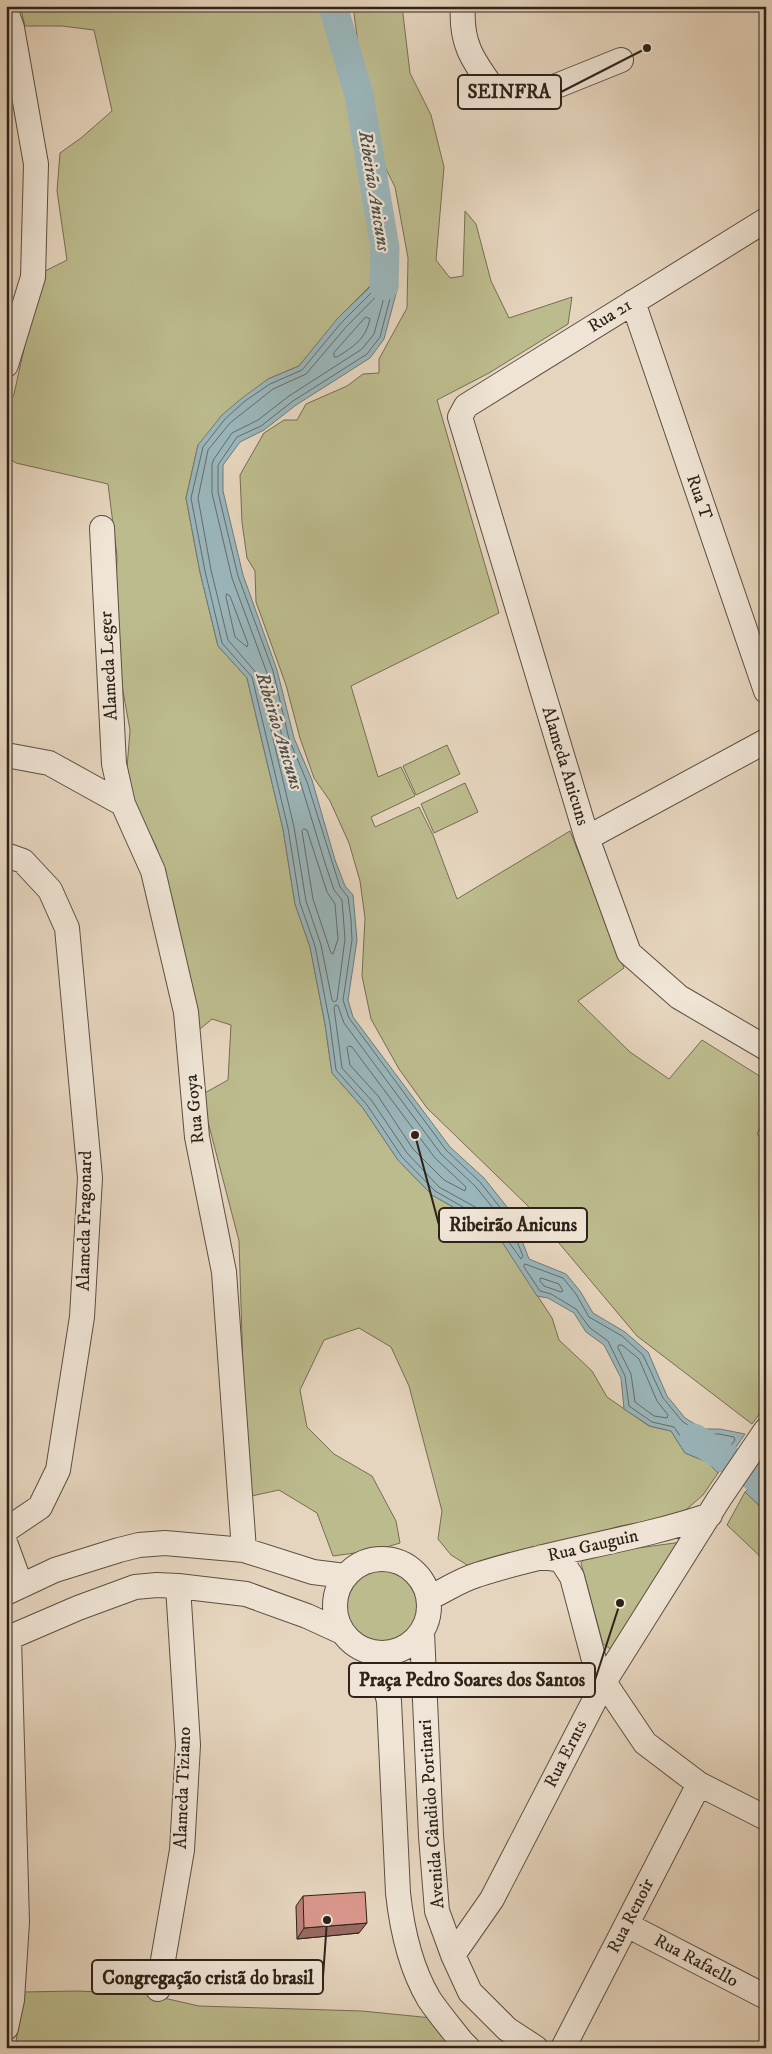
<svg xmlns="http://www.w3.org/2000/svg" width="772" height="2054" font-family="'IM FELL DW Pica',serif">
  <style>
    .green { fill: #bcbb8d; stroke: #756e53 }
    .water { fill: #9ab6bb; stroke: #6f7b7a }
    .lines { fill: none; stroke-linecap: round; stroke-linejoin: round }
    .shore { stroke: #646c6a; stroke-width: 1 }
    .river { stroke: #9ab6bb; stroke-width: 29 }
    .minor-casing { stroke: #5c4f42; stroke-width: 26 }
    .minor { stroke: #efe4d5; stroke-width: 24 }
    .wall { fill: #bb8178; stroke: #2e2219 }
    .shaded-wall { fill: #986961; stroke: #2e2219 }
    .building { fill: #d9968b; stroke: #2e2219 }
    .labels { text-anchor: middle; dominant-baseline: central; stroke-width: 4.5; stroke-linejoin: round; paint-order: stroke }
    .street-label { font-size: 18px; fill: #2e2219; stroke: #efe4d5 }
    .water-label { font-size: 19px; font-style: italic; fill: #4e4e4a; stroke: #efe4d5 }
    .leader { fill: none; stroke: #2e2219; stroke-width: 2 }
    .callout-dot { fill: #2e2219; stroke: #efe4d5; stroke-width: 2 }
    .callout { fill: #efe4d5; stroke: #2e2219; stroke-width: 2 }
    .callout-label { font-size: 19px; text-anchor: middle; font-weight: bold; fill: #2e2219 }
  </style>
  <rect width="100%" height="100%" fill="#e6d5be"/>
  <filter id="stains"><feTurbulence type="fractalNoise" baseFrequency=".004" numOctaves="4"/><feColorMatrix values="0 0 0 0 .2 0 0 0 0 .09 0 0 0 0 .02 0 0 0 .5 -.17"/></filter>
  <radialGradient id="worn" r=".72"><stop offset=".6" stop-color="#630" stop-opacity="0"/><stop offset="1" stop-color="#630" stop-opacity=".3"/></radialGradient>
  <path class="green" d="M20,6H321L352,99L367,183L385,248L371,285L342,314L299,366L268,379L198,445L186,498L200,572L218,646L247,678L283,829L295,904L310,947L325,1024L332,1073L363,1108L398,1160L432,1195L495,1231L552,1318L559,1340L592,1371L607,1397L649,1426L671,1431L685,1453L707,1462L718,1473L703,1495L680,1515L620,1526L472,1568L451,1555L438,1539L442,1511L409,1386L391,1347L359,1328L324,1340L300,1390L307,1427L334,1454L372,1476L396,1521L400,1543L377,1550L333,1556L317,1513L279,1490L247,1497L239,1241L201,1095L228,1080L231,1025L212,1019L194,1034L183,949L174,906L156,846L135,805L126,781L130,730L121,680L115,627L117,556L108,484L16,463L6,456V411L14,394L41,273L67,260L57,191L60,153L81,138L112,111L94,30L62,26H25Z
    M353,6H402L410,73L431,115L444,167L436,260L450,278L463,276L465,211L476,224L491,281L509,318L572,297L568,324L489,373L437,400L499,613L351,686L378,777L401,767L415,796L371,817L375,827L419,807L433,835L457,899L570,831L624,968L578,1001L630,1052L669,1079L702,1040L766,1080V1117L757,1134L766,1142V1405L752,1424L637,1336L527,1205L427,1108L399,1069L371,1019L362,976L365,918L360,881L349,843L330,801L314,778L300,738L286,685L256,602L255,571L247,558L242,522L240,475L264,433L284,420H297L306,404L347,386L363,374L379,373V359L407,308L408,258L395,187L381,159L358,44Z
    M447,745L460,774L416,795L403,766Z
    M465,783L478,812L434,833L421,804Z
    M745,1492L766,1512V1562L727,1525Z
    M682,1542L612,1650L603,1644L581,1563L587,1555Z
    M345 1606a38 38 0 1 1 76 0a38 38 0 1 1-76 0Z
    M76,1991L146,1994L199,2006L362,2011L432,2018L463,2048H15L24,1992Z"/>
  <path class="water" d="M385,248L398,286L384,339L370,358L296,405L264,430L240,442L223,465V491L243,575L277,670L294,738L312,780L335,860L345,886L353,895L357,940L348,1000L353,1017L450,1147L484,1178L511,1212L529,1259L566,1274L580,1291L593,1313L625,1332L648,1352L667,1396L685,1418L703,1429H720L745,1434L718,1473L707,1462L685,1453L671,1431L650,1426L624,1409L621,1378L604,1345L586,1332L574,1313L548,1298L537,1296L495,1231L432,1195L398,1160L363,1108L332,1073L325,1024L310,947L295,904L283,829L247,678L218,646L200,572L186,498L198,445L222,415L242,398L268,379L299,366L337,319L371,286Z
    M766,1471V1512L745,1492Z"/>
  <g class="lines">
    <path class="shore" d="M385,268L387,269L393,287L380,337L367,354L293,401L261,426L237,437L218,465V492L238,576L273,671L289,739L307,782L340,887L348,897L351,920L352,940L343,1000L349,1018L446,1150L480,1182L506,1215L523,1256L521,1259L498,1227L435,1191L402,1157L367,1105L336,1070L330,1024L315,946L300,903L288,828L252,677L222,643L205,571L191,498L203,447L225,419L245,401L270,384L302,370L341,323L375,289Z
      M381,292L385,294L374,334L362,349L289,396L258,420L232,433L214,459L212,464V493L232,578L267,673L283,741L301,784L325,863L334,890L342,900L345,939L337,1000L334,1002L332,1000L321,945L306,901L294,827L258,675L228,640L211,570L198,498L208,450L230,423L273,389L306,374L346,327Z
      M366,317L370,319C366,339 353,347 337,357H334V353Z
      M227,594L230,596L248,644L247,647L235,637L226,597Z
      M304,829L307,830L327,892L335,904L338,939L333,954L331,953L313,899L302,831Z
      M336,1005L338,1006L344,1023L441,1154L475,1186L498,1214L497,1218H495L439,1187L407,1153L372,1101L342,1068L334,1008Z
      M349,1046L352,1047L435,1158L466,1187L465,1191L444,1180L413,1149L378,1096L350,1065L347,1048Z
      M525,1264L563,1278L576,1294L589,1317L622,1336L643,1355L663,1398L682,1421L701,1434H719L734,1437L735,1440L718,1463H716L710,1458L689,1449L674,1427L652,1422L629,1406L625,1376L608,1341L590,1328L576,1309L551,1294L540,1291L524,1267Z
      M541,1278L559,1284L563,1291L561,1292L544,1286L540,1281Z
      M619,1345H622L639,1359L657,1401L668,1415L667,1418L654,1416L635,1402L631,1374L618,1348Z
      M691,1437L702,1440L723,1441L724,1444L715,1454L693,1444L690,1439Z"/>
    <path class="river" d="M333,6L359,95L385,248L384,286
      M694,1438L766,1484"/>
    <g class="minor-casing">
      <path id="minor" d="M463,6C460,46 475,63 497,94L529,97L621,60
        M6,11L12,28L36,164L33,277L6,365
        M766,220L466,406L460,417L587,838L629,953L679,997L766,1048
        M633,302L766,691
        M102,528L114,764L123,804
        M6,755L49,763L123,804L153,871L186,1012L197,1137L224,1272L244,1550
        M587,838L766,741
        M6,855L23,861L50,890L67,928L90,1178L82,1317L58,1470L40,1507L6,1530
        M6,1545L21,1586
        M542,1557L561,1560L572,1577L595,1664L604,1682L645,1743L699,1784L766,1818
        M335 1606a47 47 0 1 1 94 0a47 47 0 1 1-94 0Z
        M6,1593L55,1570L119,1550L139,1545L165,1543L244,1550L313,1572L345,1576
        M429,1598C444,1591 460,1580 477,1575C553,1550 634,1541 710,1515
        M422,1632L431,1836L437,1911L453,1955L470,1992L507,2029L536,2048
        M6,1639L78,1608L135,1587L157,1585L178,1586L246,1594L307,1616L342,1632
        M368,1651C379,1667 384,1682 389,1701L398,1893C402,1930 410,1967 429,1999C439,2014 451,2028 462,2042L468,2048
        M627,1925L766,1997
        M453,1955L492,1899L604,1682L719,1499L766,1430
        M158,1989L182,1850L188,1745L178,1586
        M6,2028L12,2000L17,1922L9,1638
        M563,2048L699,1784"/>
    </g>
    <use href="#minor" class="minor"/>
  </g>
  <path class="wall" d="M303,1896L359,1933L297,1939L296,1906Z"/>
  <path class="shaded-wall" d="M367,1923L359,1933L297,1939L304,1928Z"/>
  <path class="building" d="M365,1892L367,1923L304,1928L303,1896Z"/>
  <g class="labels">
    <g class="street-label">
      <text transform="translate(610 316) rotate(-32)">Rua 21</text>
      <text transform="translate(699 497) rotate(71)">Rua T</text>
      <text transform="translate(109 666) rotate(-93)">Alameda Leger</text>
      <text transform="translate(565 766) rotate(73)">Alameda Anicuns</text>
      <text transform="translate(195 1109) rotate(-96)">Rua Goya</text>
      <text transform="translate(85 1221) rotate(-89)">Alameda Fragonard</text>
      <text transform="translate(593 1546) rotate(-13)">Rua Gauguin</text>
      <text transform="translate(566 1754) rotate(-63)">Rua Ernts</text>
      <text transform="translate(183 1788) rotate(-88)">Alameda Tiziano</text>
      <text transform="translate(432 1814) rotate(-94)">Avenida Cândido Portinari</text>
      <text transform="translate(631 1916) rotate(-63)">Rua Renoir</text>
      <text transform="translate(696 1961) rotate(28)">Rua Rafaello</text>
    </g>
    <g class="water-label">
      <text transform="translate(374 191) rotate(81)">Ribeirão Anicuns</text>
      <text transform="translate(279 731) rotate(73)">Ribeirão Anicuns</text>
    </g>
  </g>
  <path class="leader" d="M647 48L561 92M415 1135L439 1225M620 1603L595 1680M327 1920L323 1977"/>
  <g class="callout-dot">
    <circle cx="647" cy="48" r="5"/>
    <circle cx="415" cy="1135" r="5"/>
    <circle cx="620" cy="1603" r="5"/>
    <circle cx="327" cy="1920" r="5"/>
  </g>
  <g class="callout">
    <rect x="458" y="75" width="103" height="34" rx="5"/>
    <rect x="439" y="1208" width="148" height="34" rx="5"/>
    <rect x="349" y="1663" width="246" height="34" rx="5"/>
    <rect x="92" y="1960" width="231" height="34" rx="5"/>
  </g>
  <g class="callout-label">
    <text x="509" y="98">SEINFRA</text>
    <text x="513" y="1231">Ribeirão Anicuns</text>
    <text x="472" y="1686">Praça Pedro Soares dos Santos</text>
    <text x="208" y="1984">Congregação cristã do brasil</text>
  </g>
  <rect width="772" height="2054" fill="none" stroke="#e6d5be" stroke-width="25"/>
  <rect x="8" y="8" width="757" height="2039" fill="none" stroke="#2e2219" stroke-width="2.5"/>
  <rect x="12" y="12" width="747" height="2029" fill="none" stroke="#2e2219"/>
  <rect width="100%" height="100%" filter="url(#stains)"/>
  <rect width="100%" height="100%" fill="url(#worn)"/>
</svg>
